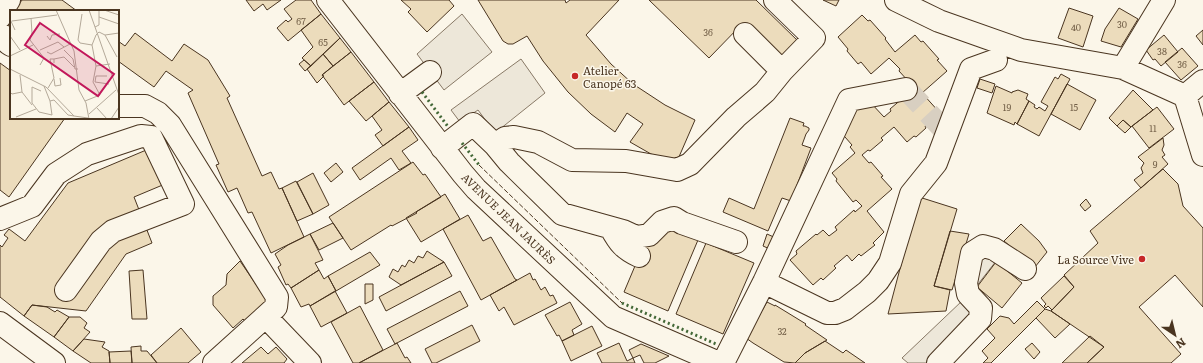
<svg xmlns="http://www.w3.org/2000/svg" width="1203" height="363" font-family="Literata,serif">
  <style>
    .parking { fill: #ede7d9; stroke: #887966 }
    .building { fill: #ecdcbc; stroke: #4a3520 }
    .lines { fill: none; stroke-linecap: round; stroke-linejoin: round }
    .minor-tunnel { stroke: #d8cfc1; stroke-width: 22; stroke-dasharray: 22 11; stroke-linecap: butt }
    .minor-casing { stroke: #4a3520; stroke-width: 24 }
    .major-casing { stroke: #4a3520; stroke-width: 24 }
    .minor { stroke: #fbf6e9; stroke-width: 22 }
    .major { stroke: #fbf6e9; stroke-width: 22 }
    .hedge { stroke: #436837; stroke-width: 3; stroke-dasharray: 2 3; stroke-linecap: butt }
    .fence { stroke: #4a3520; stroke-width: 1; stroke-dasharray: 5 2; stroke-linecap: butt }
    .poi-dot { fill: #c62828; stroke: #fbf6e9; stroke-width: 1.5 }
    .labels { text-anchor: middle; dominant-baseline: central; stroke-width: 3; stroke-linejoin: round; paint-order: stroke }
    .number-label { font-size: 9px; fill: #725f47 }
    .poi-label { font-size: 11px; fill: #4a3520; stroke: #fbf6e9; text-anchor: start }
    .street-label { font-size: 11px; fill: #4a3520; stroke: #fbf6e9 }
    .inset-road { fill: none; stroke: #b4a999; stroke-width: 1 }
    .view { fill: #c2185b; fill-opacity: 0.15; stroke: #c2185b; stroke-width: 2 }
    .inset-edge { fill: none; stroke: #4a3520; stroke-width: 2 }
  </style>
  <rect width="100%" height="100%" fill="#fbf6e9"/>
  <path class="parking" d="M462,14L492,52L444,90L417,54Z
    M521,59L545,93L495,133L478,110L460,122L451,110Z
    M973,239L1000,256L975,288L989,318L946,363H908L902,358L963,300L961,278Z"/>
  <path class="building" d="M22,0H62L77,11H14Z
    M246,0H281L267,10L263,4L254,11Z
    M296,0H311L321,14L288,41L277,28L286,20L288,22L292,19L284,9Z
    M401,0H449L454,6L427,32L408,12L411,9Z
    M478,0H565L566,3L570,0H619L586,35L611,64L633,84L665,105L695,120L675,166L658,158L630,142L643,124L627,113L615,132L591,114L568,92L543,61L527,36L513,44H508L503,41Z
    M649,0H756L799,42L782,60L743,23L709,58Z
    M823,0H839L836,6Z
    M1069,8L1093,16L1083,47L1058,38Z
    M1119,8L1138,19L1121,47L1101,41L1105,29Z
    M321,14L340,38L311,66L302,58L313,47L301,30Z
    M862,15L868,21L870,20L886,38L885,39L895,52L915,35L921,42L923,41L939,59L937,60L947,71L922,93L940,113L925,126L926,128L916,137L914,136L907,142L894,127L881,138L883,140L870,151L868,150L862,155L869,163L871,162L883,176L881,177L892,189L867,211L884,232L873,243L875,245L861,256L859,254L852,261L847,255L834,266L836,268L823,280L821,278L813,285L790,260L797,254L796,251L816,234L817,235L823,230L829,236L837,230L835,227L854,210L855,212L862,206L856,200L853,202L836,181L837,179L832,173L855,153L850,147L852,145L838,129L844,121L862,105L870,102L884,117L891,111L890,109L910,92L909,82L899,71L900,69L889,58L871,74L861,62L858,64L847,51L848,49L838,37Z
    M1203,30V45L1196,36Z
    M135,33L172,61L184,44L208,60L230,96L227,98L262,176L271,172L279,189L282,188L304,237L271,253L252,212L248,213L237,188L228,192L216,165L219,164L188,93L193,90L166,71L154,87L118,61V41L125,46Z
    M1164,35L1178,52L1161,66L1155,59L1153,60L1146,50Z
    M340,38L351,52L333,66L323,54Z
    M1182,48L1198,66L1181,80L1165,62Z
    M351,52L374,82L344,105L322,75Z
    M323,54L333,66L322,75L324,76L317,83L307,69Z
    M304,60L311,66L305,71L299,64Z
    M0,63L11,71V118H65L9,197L0,190Z
    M1061,74L1070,79L1039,136L1017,124L1029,101L1035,105L1034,107L1037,109L1039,107L1045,111L1048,106L1041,102L1055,77L1058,79Z
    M980,79L995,84L992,93L977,88Z
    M374,82L389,102L366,121L349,101Z
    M1067,84L1096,100L1080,130L1051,114Z
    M996,86L1012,93V92L1018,90L1028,94L1026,99L1029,101L1017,124L1015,122L1014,125L987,113Z
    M1133,90L1153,110L1131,127L1123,120L1117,126L1109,118Z
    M389,102L409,127L383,146L375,135L382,130L372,116Z
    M1157,107L1174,129L1149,148L1132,126Z
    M790,118L804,123L803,126H805L809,128V130L806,134L802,145L811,148L791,201L782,198L768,231L723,212L729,198L754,209Z
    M1123,120L1131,127L1125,133L1117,126Z
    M409,127L418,140L402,151L411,163L399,170L391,158L360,180L352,168Z
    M1163,138L1164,145L1162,150L1165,155L1162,157L1168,164L1141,188L1134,180L1143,173L1141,168L1144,163L1138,157Z
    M151,148L165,184L134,197L152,243L126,254L86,311L32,305L24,316L0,297V245L2,247L8,238L4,235L9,229L25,241L68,183Z
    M413,162L423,175L425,174L441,197L416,212L417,213L392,226L391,225L351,250L329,217Z
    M336,163L343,172L331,182L324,173Z
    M1163,169L1178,184L1183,206L1203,228V307L1175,275L1139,307L1181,354L1171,363H1087L1104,347L1051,311L1074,287L1064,275L1098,243L1090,231Z
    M313,173L329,205L313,214L297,182Z
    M296,181L313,214L297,221L282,188Z
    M445,194L460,219L421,242L406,218Z
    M919,197L957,209L934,286L950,290L946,311L888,314Z
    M1086,199L1091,206L1085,211L1080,205Z
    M468,215L483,241L491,237L515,279L517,280L481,300L443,229Z
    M333,223L343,238L319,250L310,234Z
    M1021,224L1039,241L1047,252L1035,267L1004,241Z
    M668,228L698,240L668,311L624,292L643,247Z
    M950,231L969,234L952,290L934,286Z
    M310,234L323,260L315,263L319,270L291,288L288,284L286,285L278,267L281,265L275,254L288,245Z
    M767,234L776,238L772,250L763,246Z
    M706,243L754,263L723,334L676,314Z
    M427,251L444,262L401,285L389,277L393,269L398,272L402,265L405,267L409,260L414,263L418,256L423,258Z
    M370,252L380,265L336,291L328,276Z
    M240,261L268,302L245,321L243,319L233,328L213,305V296L226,285L227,274Z
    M444,262L452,276L386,311L379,297Z
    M996,262L1022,283L1002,308L977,287Z
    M143,270L147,319H132L129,271Z
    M319,270L324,279L328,276L336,291L310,306L309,304L301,307L291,288Z
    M530,273L533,280L535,279L541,290L545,287L550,296L553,295L557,303L514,325L504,307L499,311L490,295Z
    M1064,276L1074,287L1052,310L1048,306L1046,308L1044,306L1046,304L1041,298Z
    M365,284H373V300L365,304Z
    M335,291L347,313L321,327L310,306Z
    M460,291L468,306L395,344L387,329Z
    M1037,301L1045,309L991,363H983L988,358L982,351L995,338L987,329L1000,316L1009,318L1014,324Z
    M570,302L582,324L572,330L574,335L562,341L559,335L557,336L545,315Z
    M767,302L775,306V305L806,324L805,325L827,340L805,353L795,363L784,362L753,343L746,338Z
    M32,305L47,307L55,312L57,310L69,317L54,337L24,316Z
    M360,306L383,350L359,363H353L331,322Z
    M1045,309L1051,311L1070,324L1055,338L1036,318Z
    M69,317H80L87,323L84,328L90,332L73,351L54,337Z
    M472,325L480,341L436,363H432L425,349Z
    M592,326L602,346L571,361L562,341Z
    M181,328L201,352L188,363H157L151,355Z
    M1090,336L1104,347L1087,363H1062Z
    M84,339L105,342L102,347L109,351L110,363H91L73,351Z
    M825,341L843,353L846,350L865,363H795L805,353Z
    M397,343L405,358L407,357L411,363H359Z
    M619,343L627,361L633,358L635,363H602L597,353Z
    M1032,343L1040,352L1034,359L1025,349Z
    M641,344L669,356L655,363H644L640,355L633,358L629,350Z
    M141,346V351H147L157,363H132L131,347Z
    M261,347L268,354L276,347L287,359L284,363H242Z
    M131,351L132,363H110L109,352Z"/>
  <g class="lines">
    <path class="minor-tunnel" d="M906,89L947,133"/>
    <g class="minor-casing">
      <path id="minor" d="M328,0L463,174L476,189L613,317L719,363
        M896,0L939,21L1021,50L1123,68L1185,96L1203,155
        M0,17V14L9,0
        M0,33L8,43L11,45
        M745,34L782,71L814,38L775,0
        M1123,68L1164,0
        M400,94L430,72
        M1185,96L1203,81
        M118,106H145L158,113L170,125L277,297L276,307L214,363
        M495,145L505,138L514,137L538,142L572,160L626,161L677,170L690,164L736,117L765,92L782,71
        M442,148L473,124L495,145L509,162L562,214L623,231L636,237L649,235L662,222L674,218L682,223L736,242
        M0,219L32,206L56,174L87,154L141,136L151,137L183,204L113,231L101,241L66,290
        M611,228C619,243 624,249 639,256
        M764,282L827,313H835L845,309L867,292L878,281L890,263L911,194L936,163L971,69L996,60
        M266,317L310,363
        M723,363L764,282L849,100L906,89
        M938,363L980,319L981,308L968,294L966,283L972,253L983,246L994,249L1025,269"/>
    </g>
    <g class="major-casing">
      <path id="major" d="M0,323L54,363"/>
    </g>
    <use href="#minor" class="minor"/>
    <use href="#major" class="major"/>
    <path class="hedge" d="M422,92L449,128
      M462,143L479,165
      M622,303L716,344"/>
    <path class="fence" d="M479,165L622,303"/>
  </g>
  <g class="poi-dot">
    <circle cx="575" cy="76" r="4"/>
    <circle cx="1142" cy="259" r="4"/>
  </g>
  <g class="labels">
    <g class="number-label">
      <text x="301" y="21">67</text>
      <text x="1122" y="24">30</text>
      <text x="1076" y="27">40</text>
      <text x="708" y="32">36</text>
      <text x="323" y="42">65</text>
      <text x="1162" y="51">38</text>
      <text x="1182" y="64">36</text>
      <text x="1007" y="107">19</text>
      <text x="1074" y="107">15</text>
      <text x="1153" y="128">11</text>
      <text x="1155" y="164">9</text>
      <text x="782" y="331">32</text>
    </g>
    <g class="poi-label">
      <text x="583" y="70">Atelier<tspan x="583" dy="13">Canopé 63</tspan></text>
      <text x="1134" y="259" text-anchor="end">La Source Vive</text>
    </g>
    <g class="street-label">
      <text transform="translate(509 218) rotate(44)">AVENUE JEAN JAURÈS</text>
    </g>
  </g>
  <g transform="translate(10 10)">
    <rect width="109" height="109" fill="#fbf6e9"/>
    <path class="inset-road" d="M46,0L64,41L69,80L76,93L79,109M79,0L109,85M94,0L109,5M72,4L68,30L70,33L82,35M89,7L109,14M21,8L22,23L20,30L34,48L30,55M0,9L5,20M2,11L47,5M85,17L89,15V0M95,25L107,47M0,26L10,40M37,26L40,30L42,25L50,24M30,40L48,32L54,37M54,40L63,49L65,59H68M37,42L41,44L60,34M0,46L23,35M44,49L54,47L64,57M86,56L100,54M0,59L36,77L64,106L78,108M97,66H86L85,72L99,74M44,69L45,76L51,75L50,68M34,76L40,91L42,105M38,78L44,68L40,49H44V53M31,81L22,77V93L29,102L42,105M0,82L2,84L12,82L10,65M12,82L22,95M40,91L44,90L58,105L64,106M75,91L90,85L83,72L86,56L82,35L86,25L89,22L95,25L109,23M87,98L97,109M79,104L106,80M6,107L26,99M101,109L109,97"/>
    <path class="view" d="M30,13L104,64L88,86L15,35Z"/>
    <rect width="109" height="109" class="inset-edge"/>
  </g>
  <g transform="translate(1175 335) rotate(145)" stroke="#fbf6e9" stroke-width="3" paint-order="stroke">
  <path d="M0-3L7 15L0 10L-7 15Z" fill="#4a3520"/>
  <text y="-6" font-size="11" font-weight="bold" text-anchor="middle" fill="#4a3520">N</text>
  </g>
</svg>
